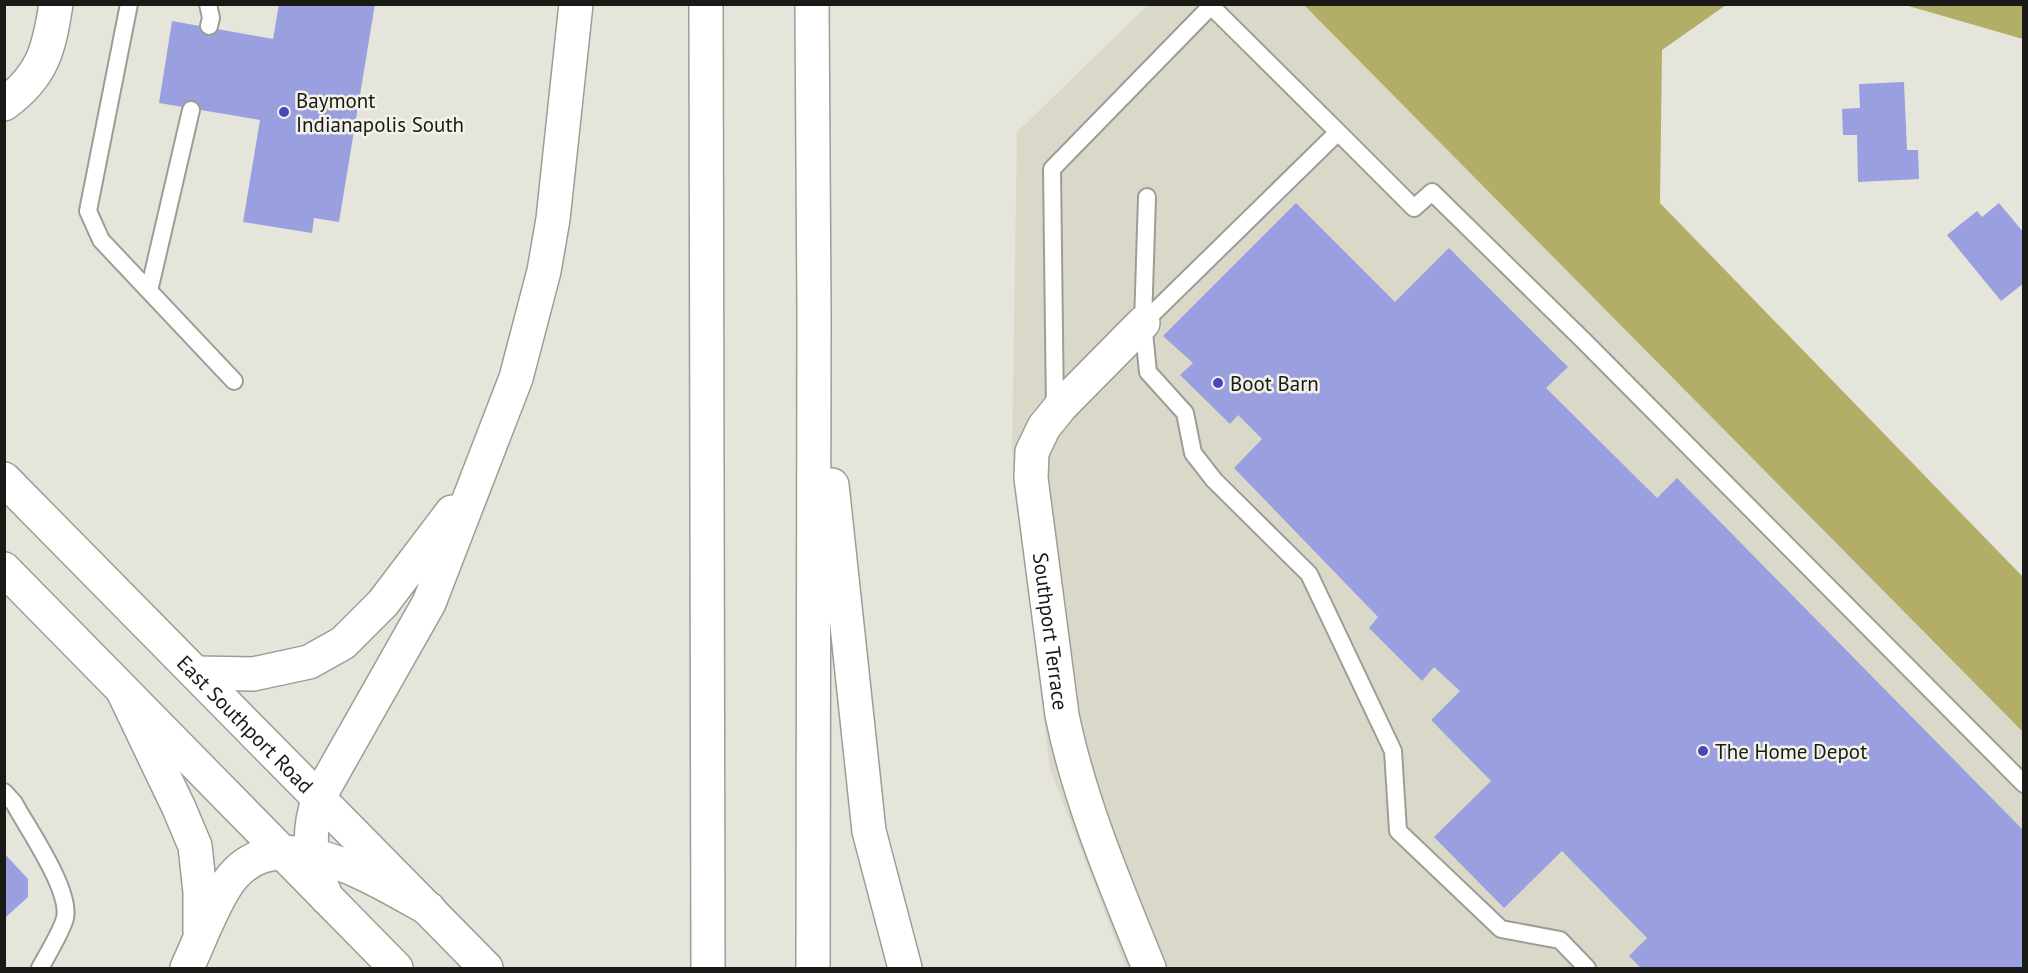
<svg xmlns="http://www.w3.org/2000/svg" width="2028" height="973" font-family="'PT Sans',sans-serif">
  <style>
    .built { fill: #dad9c9 }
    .forest { fill: #b2ad67 }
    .building { fill: #9aa0df }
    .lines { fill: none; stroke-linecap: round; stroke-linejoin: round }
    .lane-casing { stroke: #9e9d95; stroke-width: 20 }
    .street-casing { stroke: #9e9d95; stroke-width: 36 }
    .secondary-casing { stroke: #9e9d95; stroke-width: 36 }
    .highway-casing { stroke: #9e9d95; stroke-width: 36 }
    .lane { stroke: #fff; stroke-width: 16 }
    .street { stroke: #fff; stroke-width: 33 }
    .secondary { stroke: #fff; stroke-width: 33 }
    .highway { stroke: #fff; stroke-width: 33 }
    .poi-dot { fill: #4b44bb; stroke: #f2f2e9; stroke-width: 2 }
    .labels { text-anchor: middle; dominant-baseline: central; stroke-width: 5; stroke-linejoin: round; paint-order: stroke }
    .poi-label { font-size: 21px; fill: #191916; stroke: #f2f2e9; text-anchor: start }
    .street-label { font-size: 21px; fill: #191916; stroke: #f2f2e9 }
  </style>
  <rect width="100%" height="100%" fill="#e5e5dc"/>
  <path class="built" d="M1148,5H1304L2023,732V968H1126L1050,769L1012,452L1017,132Z"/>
  <path class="forest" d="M1304,5H1726L1662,50L1660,203L2023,577V732Z
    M1905,5H2023V39Z"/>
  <path class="building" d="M279,4H375L339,222L314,218L312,233L243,222L260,120L159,103L172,21L273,39Z
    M1904,82L1907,150H1918L1919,179L1858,182L1857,135H1843L1842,109L1860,108L1859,84Z
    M1296,203L1395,302L1449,248L1568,367L1546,388L1657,498L1677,478L2024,831V968H1641L1629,956L1647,938L1562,851L1504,908L1434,837L1491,781L1431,720L1460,691L1434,667L1422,681L1369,628L1378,617L1234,468L1262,439L1238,415L1230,424L1180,375L1193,363L1163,336Z
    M1999,203L2024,233V283L2001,301L1947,235L1977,211L1982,217Z
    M4,853L28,879V897L6,917L4,914Z"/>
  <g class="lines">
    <g class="lane-casing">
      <path id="lane" d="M129,4L88,211L101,240L234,381
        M208,4L211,18L209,26
        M1338,132L1414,208L1432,192L1584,341L2024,784
        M1147,197L1143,323L1148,372L1185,413L1193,453L1214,480L1309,574L1393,751L1398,831L1501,929L1560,940L1587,968
        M149,291L191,110
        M1055,412L1052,169L1211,6L1338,132L1143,323
        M4,792L14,803C28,829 71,890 65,918C62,931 47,955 40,968"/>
    </g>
    <g class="street-casing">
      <g id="street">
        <path d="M4,104C43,76 49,49 56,4"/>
        <path id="s1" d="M1143,323L1061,406L1044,427L1032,452L1031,478L1062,715C1080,803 1116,886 1149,968"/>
      </g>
    </g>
    <g class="secondary-casing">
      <g id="secondary">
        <path id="s2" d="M4,479L486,968"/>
        <path d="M4,569L396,968"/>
      </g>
    </g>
    <g class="highway-casing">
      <path id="highway" d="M706,4L708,968
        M812,4L814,313L813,968
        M832,485L869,831L905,968
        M196,673L253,674L309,662L343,643L383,603L452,512
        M123,691L179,808L195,846L200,892V931
        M327,898C310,863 306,835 319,797L429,603L516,378L544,271L553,219L576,4
        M187,968C199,942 209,914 224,889C270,810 374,879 429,909"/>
    </g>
    <use href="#lane" class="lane"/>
    <use href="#street" class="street"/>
    <use href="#secondary" class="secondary"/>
    <use href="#highway" class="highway"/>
  </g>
  <g class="poi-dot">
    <circle cx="284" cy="112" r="6"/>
    <circle cx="1218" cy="383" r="6"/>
    <circle cx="1703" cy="751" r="6"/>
  </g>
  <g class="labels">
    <g class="poi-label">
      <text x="296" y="100">Baymont<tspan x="296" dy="24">Indianapolis South</tspan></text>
      <text x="1230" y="383">Boot Barn</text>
      <text x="1715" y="751">The Home Depot</text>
    </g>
    <g class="street-label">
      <text stroke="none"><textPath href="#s1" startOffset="352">Southport Terrace</textPath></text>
      <text stroke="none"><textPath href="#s2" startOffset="344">East Southport Road</textPath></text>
    </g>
  </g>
  <rect width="2028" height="973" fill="none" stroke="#191916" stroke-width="12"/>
</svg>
